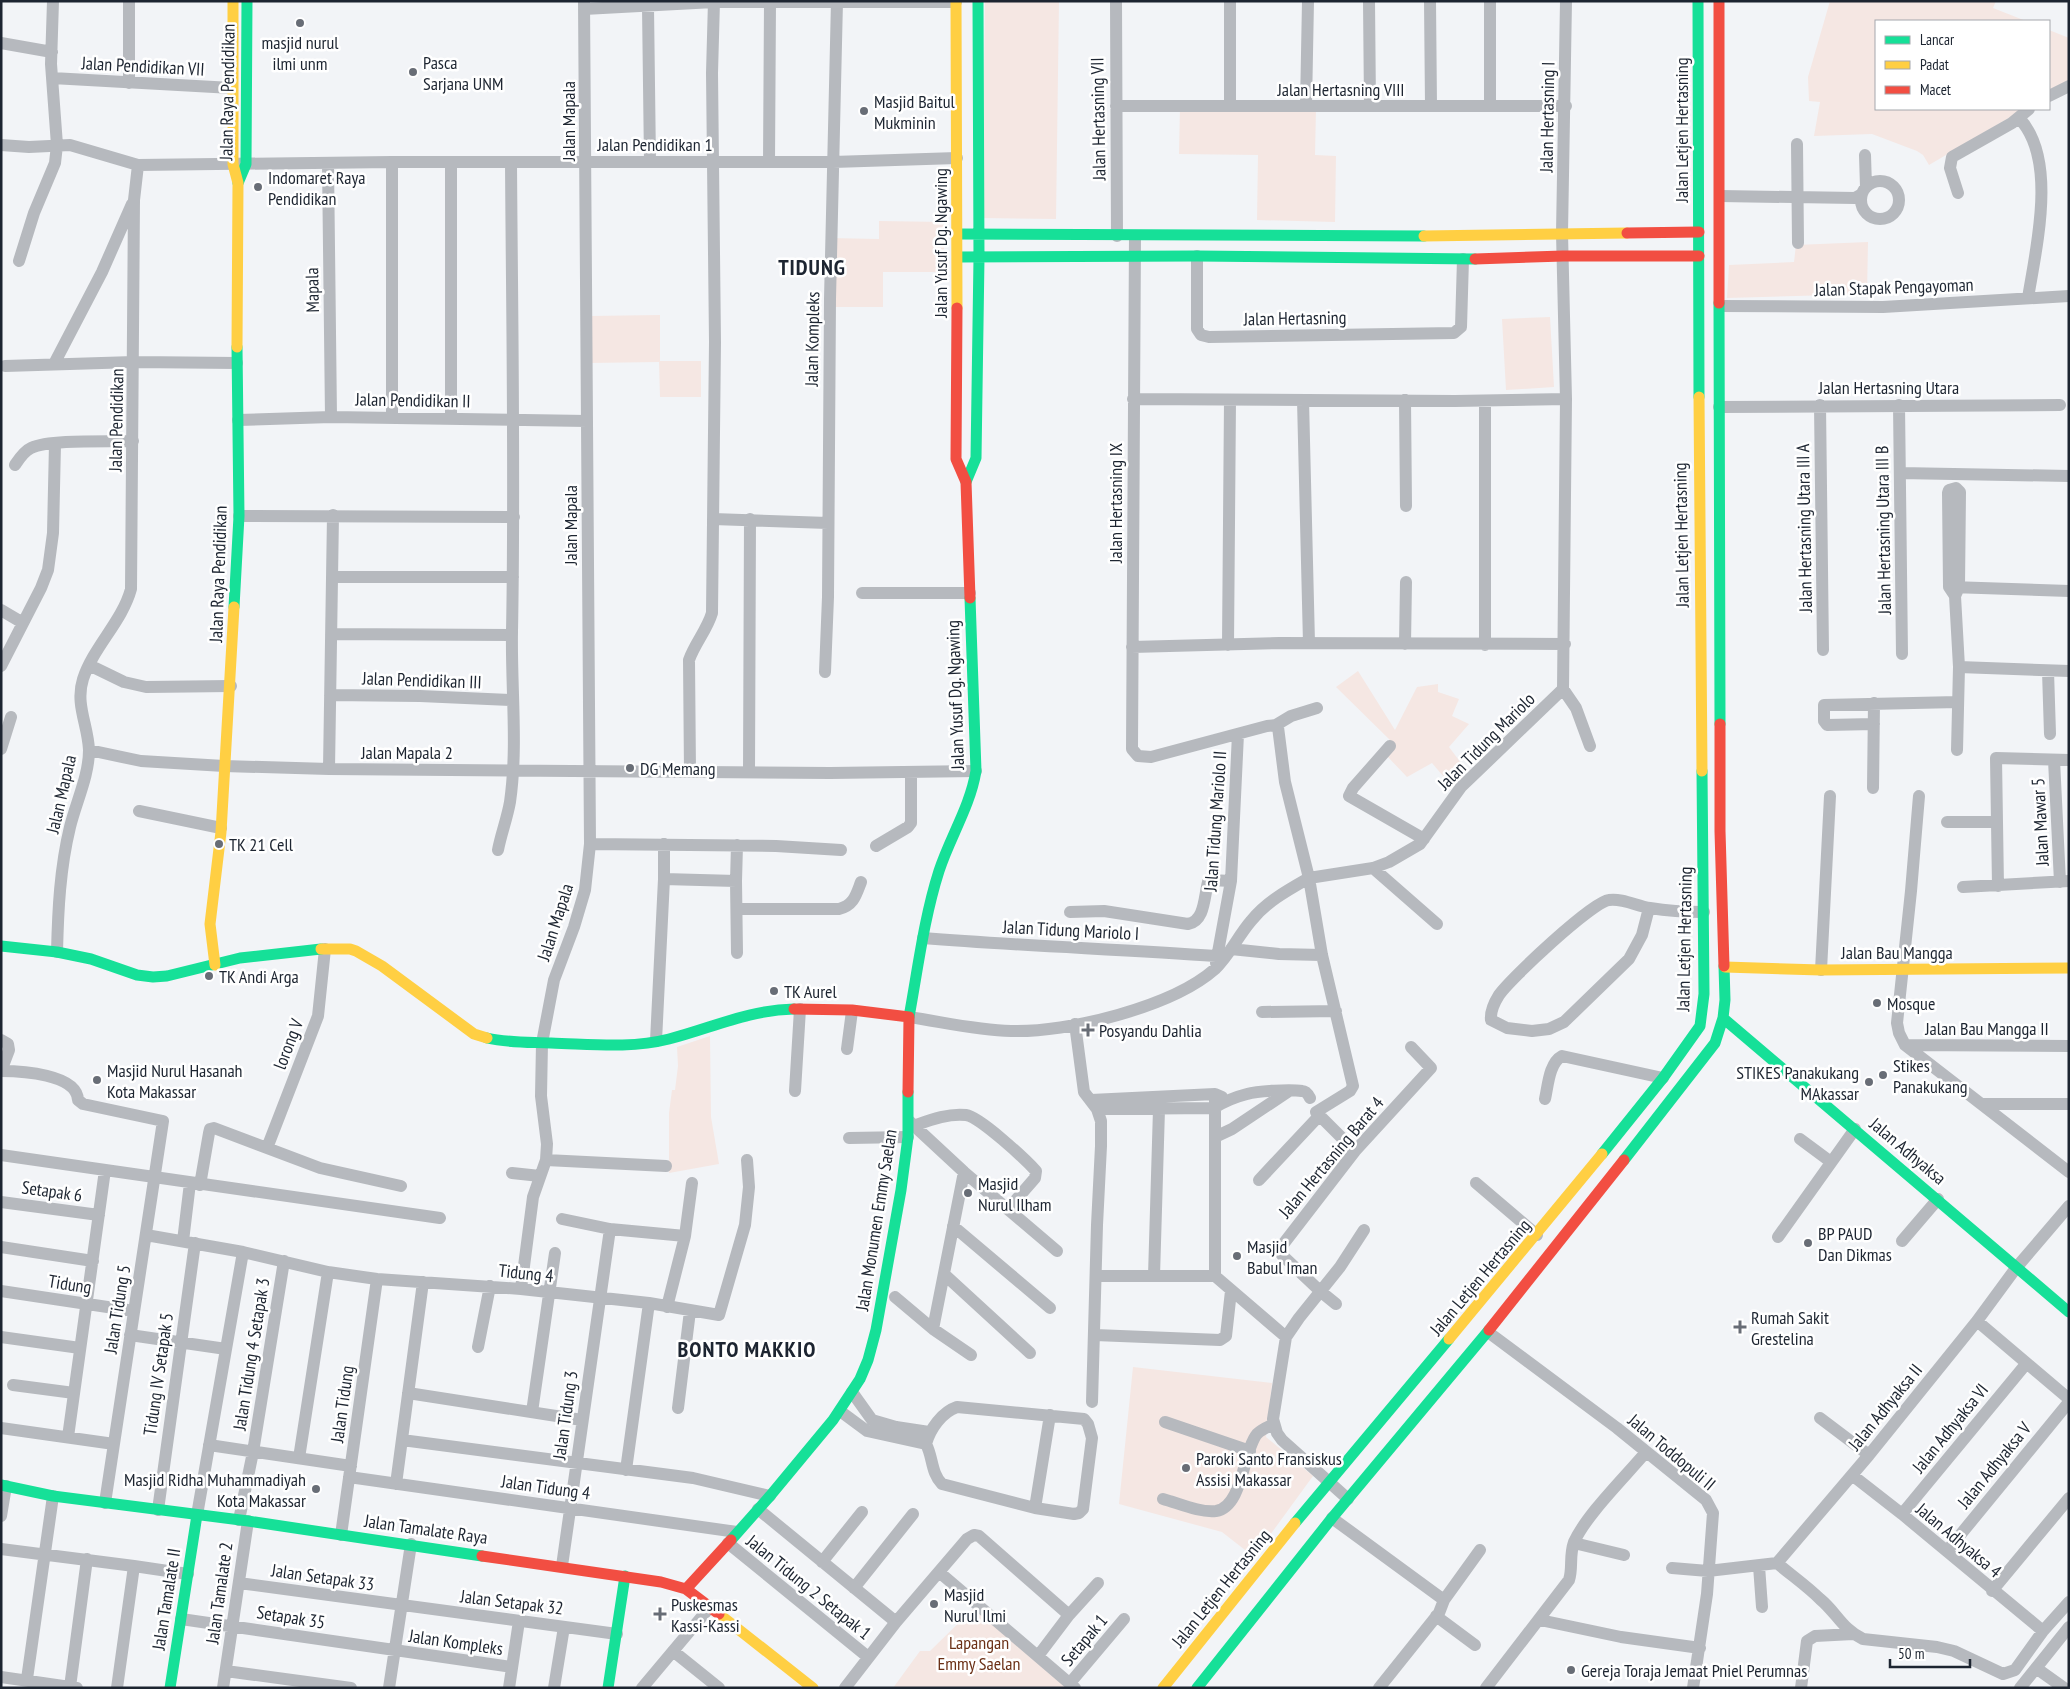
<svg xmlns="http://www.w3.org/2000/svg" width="2070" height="1689" font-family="'PT Sans Narrow',sans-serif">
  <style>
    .green { fill: #f5e7e3 }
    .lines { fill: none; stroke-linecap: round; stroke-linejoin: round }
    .street { stroke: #b6b9be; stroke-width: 12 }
    .fast { stroke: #16e098; stroke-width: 11 }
    .slow { stroke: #ffcf43; stroke-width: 11 }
    .jam { stroke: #f24e42; stroke-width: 11 }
    .poi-dot { fill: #686d76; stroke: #fff; stroke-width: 2 }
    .labels { text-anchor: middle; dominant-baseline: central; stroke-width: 5; stroke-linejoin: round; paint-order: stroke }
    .poi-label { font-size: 18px; fill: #1d2531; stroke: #fff; text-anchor: start }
    .street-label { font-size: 18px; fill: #1d2531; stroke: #fff }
    .park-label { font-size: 18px; fill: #6b3016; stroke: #fff }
    .district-label { font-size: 22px; font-weight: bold; letter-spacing: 1px; fill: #1d2531; stroke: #fff }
  </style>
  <rect width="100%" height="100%" fill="#f2f4f7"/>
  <path class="green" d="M985,1H1059L1056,219L982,218Z
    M1830,1H1996L1993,8L2026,21H1876V109H2024L1929,165L1923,155L1917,151L1872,134L1814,136L1820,102L1809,101L1808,77Z
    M2049,30L2069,38V82L2049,94Z
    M1180,106L1316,109L1315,155L1336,156L1335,222L1257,220L1258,155L1179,154Z
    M879,221L944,222V272H883V307H829V238L879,239Z
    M1868,242L1867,294L1727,298L1729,265L1794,262L1796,245Z
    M660,315V361H701V397H660L659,362L589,363V316Z
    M1550,317L1554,387L1506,390L1502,319Z
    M1358,671L1395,730L1417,687L1438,684V692L1459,699L1452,716L1469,724L1449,747L1464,767L1449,783L1432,763L1407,777L1386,755L1392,742L1336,687Z
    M710,1036L711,1117L719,1164L669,1173V1113L672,1090H675L678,1066L677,1047Z
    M1133,1367L1272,1383L1266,1437L1313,1476L1254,1557L1222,1532L1119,1504Z
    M977,1605L1075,1688H893L920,1651H930Z"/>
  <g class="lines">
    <path class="street" d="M1116,1L1117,236
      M1230,1V106
      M1369,1L1370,106
      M1430,1L1431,106
      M1490,1V106
      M1566,1L1562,233L1566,399L1563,689L1576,708L1590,746
      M648,7L650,162
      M584,9L714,2H956
      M1,43L52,52
      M52,78L232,88
      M129,83V1
      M2049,96L2069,86
      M1116,106H1566
      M1306,106L1308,1
      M2019,118C2058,159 2036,248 2028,298
      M1797,144L1798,243
      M1,145L29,147L70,145L138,165L392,162H833L957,158
      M1865,155L1866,187
      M451,162V419
      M769,162L770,2
      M328,163L331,417
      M1861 200a19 19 0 1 1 38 0a19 19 0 1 1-38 0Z
      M1958,193L1950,168L1952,157L2012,123L2029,109
      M1720,196L1855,198L1862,194
      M1135,236L1132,749L1138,756L1151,757L1267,726L1276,725L1278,727L1285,782L1309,878L1322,955L1353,1086L1350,1091L1316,1112L1355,1151
      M1197,256V329L1201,335L1209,337L1454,333L1461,327L1463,259
      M19,261L34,213L55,163L57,145L51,64L53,1
      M1720,306L1883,307L2069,296
      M54,364L102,272L132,204
      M5,366L134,362L237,363
      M1133,399L1455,401L1566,399
      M1303,400L1309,643
      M1405,400L1406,506
      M1485,401V645
      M1820,405L1823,650
      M1899,405L1902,654
      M1719,407L2060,405
      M392,418V162
      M238,420L331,417L587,421
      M15,465C19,459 24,451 31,448C51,439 109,442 133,441
      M1900,473L2069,476
      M239,516L514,517
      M713,519L828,523
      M332,577H513
      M1951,587L2069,591
      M862,593H970
      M1955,596L1949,587L1948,493L1949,490L1956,488L1960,492L1959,587L1955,596L1959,667L1957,750
      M1,610L23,623
      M331,634L512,635
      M1405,644L1406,582
      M1228,645L1230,400
      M1132,647L1279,643L1565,644
      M89,665L124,682L146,687L231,686
      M1,666L41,588L48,570L53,533L55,444
      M1959,667L2069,671
      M2048,671L2050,734
      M825,672L828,597L830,299L837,1
      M330,695L420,696L512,700
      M1874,724L1827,725L1824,721V705L1958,702
      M1276,725L1291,716L1317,708
      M1390,746L1353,788L1349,796L1424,839
      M1,749L11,717
      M89,750L141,761L224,766L329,769L830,773L976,771
      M2054,760L2060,882
      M329,769L333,515
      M690,772L689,660C695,643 707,630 712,613L715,342L712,73L714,1
      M749,772L750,519
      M1873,788L1874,703
      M1919,796L1911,891L1897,1023L1899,1033L1905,1045L2069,1172
      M139,811L221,828
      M1947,822H1997
      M590,844L776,846L841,850
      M876,846L908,827L911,823V773
      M498,850C501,834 507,819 510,802C518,746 511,688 512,632C515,475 512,319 511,162
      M1373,868L1437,924
      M664,879L736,881L737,953
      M736,881L737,845
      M1998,886L1996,758L2069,760
      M1963,887L2069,881
      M1649,908L1642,935L1629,959L1564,1022L1549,1029L1532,1031L1507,1028L1491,1020C1490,1011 1494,1003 1499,995C1510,979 1592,902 1609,900C1622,898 1637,906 1650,908C1668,911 1686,912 1704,912
      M737,909H839C854,905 856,895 861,882
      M1070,912L1104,911L1188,924C1205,921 1204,897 1208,882L1210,880L1231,881
      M923,938C1021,946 1119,949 1216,956
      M1231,949L1279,954L1322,955
      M57,952C58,910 60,868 70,827C76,802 89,776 89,750C88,725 75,704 83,679C94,646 122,622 131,589L134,200L138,165
      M1216,963L1231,881L1238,734
      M1821,970L1830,796
      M1262,1012L1336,1011
      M909,1017C943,1022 977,1030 1011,1031C1067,1033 1172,1007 1215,969C1229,956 1238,936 1251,921C1266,902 1288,890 1309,878L1373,868L1389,862L1420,844L1461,787L1563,689
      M1075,1024L1084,1092L1097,1109L1101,1121V1146L1097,1225L1092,1402
      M1,1040L8,1044L9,1050L1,1071
      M656,1041L664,879V844
      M1905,1045L2069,1046
      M847,1049L852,1011
      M1,1071C21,1071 77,1074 78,1100L83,1104L163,1121L105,1503
      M795,1091L800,1009
      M1215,1094V1276
      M1545,1099C1548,1086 1549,1063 1562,1056L1663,1078
      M1091,1100L1215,1094L1222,1097
      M1981,1104H2069
      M1097,1109L1214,1108C1225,1101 1235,1097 1247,1094C1257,1091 1291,1089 1302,1091C1306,1091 1308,1094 1310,1098
      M909,1121L964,1172L1057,1251
      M913,1126C930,1120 948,1113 966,1115C980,1117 1025,1159 1036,1171L1035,1178L1008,1209
      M1215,1137L1232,1129L1289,1091
      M849,1138L908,1137
      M1800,1139L1831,1162
      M267,1148L318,1016L325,949
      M1,1155L440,1218
      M546,1160L666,1166
      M512,1173L540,1176
      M1259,1180L1319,1116
      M1476,1183L1537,1235
      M200,1185L209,1133L210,1129L214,1128L320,1168L401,1186
      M1,1202L99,1215
      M562,1219L610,1229L685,1236
      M953,1226L1050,1308
      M146,1235L243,1252L328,1272L377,1279L521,1289L649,1303L719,1315L745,1225L749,1187L747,1160
      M1778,1237L1855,1129
      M183,1241L190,1183
      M1902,1241L1938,1199
      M1,1247L93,1261
      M945,1275L1030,1353
      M1096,1276H1215L1286,1337
      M1154,1276L1159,1109
      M521,1289L533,1197L546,1160L547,1144L541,1096L542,1043L554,980L574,927L585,890L590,844L584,1
      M1,1291L134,1311
      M895,1297L933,1329L971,1355
      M1336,1304L1320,1291L1282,1255L1281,1247L1355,1151L1431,1068L1411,1047
      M667,1307L685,1236L692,1183
      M1977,1321L2069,1399
      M933,1329L964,1172
      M1488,1332L1617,1428L1706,1500L1713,1513L1707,1594L1693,1688
      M130,1335L226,1349
      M1095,1335L1220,1340L1226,1336L1231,1291
      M1,1337L80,1348
      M478,1347L490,1286
      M13,1385L74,1393
      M852,1392L872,1420L896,1427L929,1432
      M408,1393L582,1420
      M957,1407L1084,1419L1088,1424L1092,1438L1083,1509L1079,1513L1074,1514L1035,1508L942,1484C931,1473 933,1457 926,1444C930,1429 942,1412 957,1407Z
      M678,1408L690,1311
      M840,1411L867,1431L926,1444
      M532,1412L555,1253
      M1820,1418L1869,1455
      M1165,1422L1250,1451
      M1,1428L114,1444
      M68,1437L105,1170
      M402,1440L693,1478L770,1496
      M209,1445L351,1466
      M299,1458L328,1272
      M626,1470L649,1303
      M1852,1475L1902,1514L2043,1631
      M349,1477L737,1532
      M396,1484L423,1282
      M1163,1499C1178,1503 1200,1513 1216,1511C1243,1507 1243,1451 1257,1434C1262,1429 1268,1427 1274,1424
      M1348,1499L1282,1440L1277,1433L1273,1419L1286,1337L1299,1318L1340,1267L1364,1230
      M1035,1508L1050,1415
      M758,1509L896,1622
      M158,1510L195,1243
      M1902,1514L2026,1364
      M197,1515L243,1252
      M1,1516L6,1486
      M1332,1518L1444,1600L1439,1613L1379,1688
      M239,1520L253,1452L284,1261
      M341,1535L377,1279
      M728,1543L868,1657
      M1574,1543L1624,1555
      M1,1549L134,1566
      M1947,1551L2069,1402
      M822,1562L862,1512
      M1777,1563L1869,1455L1977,1321L2016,1268L2069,1206
      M1777,1563C1791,1575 1807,1586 1820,1599C1837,1613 1842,1629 1863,1639L1937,1647L1954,1651L2003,1674L2015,1670L2043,1631L2069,1602
      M562,1566L610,1229
      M1759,1566L1762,1607
      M1672,1568L1708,1571L1777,1563
      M939,1572L1075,1688
      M239,1583L617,1634
      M854,1588L913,1514
      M1992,1591L2069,1498
      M1444,1600L1480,1550
      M1069,1615L1098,1583
      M1436,1616L1475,1645
      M181,1619L512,1667
      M1540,1620L1621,1637L1700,1648
      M673,1651L719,1688
      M2036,1668L2064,1688
      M226,1671L351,1688
      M1,1677L77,1688
      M27,1679L53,1496
      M1070,1683L1124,1619
      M70,1687L87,1559
      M117,1688L134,1566L188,1574
      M223,1688L248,1521
      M389,1688L411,1544
      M509,1688L519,1621
      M554,1688L564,1627
      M642,1688L710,1607
      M845,1688L896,1622L967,1539L974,1535L979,1536L1069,1615L1038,1656
      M1486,1688L1569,1580C1573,1568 1569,1556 1574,1542C1587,1514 1625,1477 1646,1452
      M1801,1688L1807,1641L1815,1636L1853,1634
      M2020,1688L2069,1627"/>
    <path class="fast" d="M1698,1L1699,397
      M238,183L246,164L247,1
      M958,234L1424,236
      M958,257L1197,256L1475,259
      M1719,303L1720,724
      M966,482L976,458L979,258L978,1
      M234,607L239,516L237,347
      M1,946L57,952L91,959L137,975L153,977L167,976L240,958L321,949
      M909,1017C918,968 924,918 939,871C950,837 970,807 976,771L970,598
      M1723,1018L2069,1312
      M487,1038C508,1043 529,1042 551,1043C590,1044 630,1049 669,1039C712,1028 748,1010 794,1009
      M1602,1154L1663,1078L1700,1026L1704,994L1702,771
      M1624,1160L1715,1043L1723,1018L1725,1000L1724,966
      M1,1485L53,1496L248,1521L482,1556
      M1295,1523L1449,1339
      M731,1540L770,1496L833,1420L860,1379L868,1360L876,1330L901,1190L908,1137V1092
      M170,1688L197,1515
      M608,1688L625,1576
      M1197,1688L1332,1518L1489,1330"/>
    <path class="slow" d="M233,1V164L238,183L237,347
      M956,1L957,308
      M1424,236L1627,233
      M1699,397L1702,771
      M321,949H350L356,951L382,966L474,1034L487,1038
      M215,965L210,924L221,832L234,607
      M1725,967L1821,970L2069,968
      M1449,1339L1602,1154
      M719,1614L813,1688
      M1163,1688L1295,1523"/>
    <path class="jam" d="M1719,1V303
      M1627,233L1699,232
      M1475,259L1563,256H1699
      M957,308L956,459L966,482L970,598
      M1720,724V831L1724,966
      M794,1009L852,1010L909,1017L908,1092
      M1489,1330L1624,1160
      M482,1556L661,1582L686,1589L719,1614
      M686,1589L731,1540"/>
  </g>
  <g class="poi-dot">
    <circle cx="300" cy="23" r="5"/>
    <circle cx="413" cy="72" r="5"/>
    <circle cx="864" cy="111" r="5"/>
    <circle cx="258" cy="187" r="5"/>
    <circle cx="630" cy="768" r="5"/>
    <circle cx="219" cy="844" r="5"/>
    <circle cx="209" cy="976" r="5"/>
    <circle cx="774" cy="991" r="5"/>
    <circle cx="1877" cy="1003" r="5"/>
    <path d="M1085.5 1022.5h5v5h5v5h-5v5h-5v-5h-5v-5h5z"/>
    <circle cx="1883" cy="1075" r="5"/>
    <circle cx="97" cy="1080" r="5"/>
    <circle cx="1869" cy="1082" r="5"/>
    <circle cx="968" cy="1193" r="5"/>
    <circle cx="1808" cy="1243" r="5"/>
    <circle cx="1237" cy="1256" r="5"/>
    <path d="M1737.5 1319.5h5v5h5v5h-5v5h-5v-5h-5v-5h5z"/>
    <circle cx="1186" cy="1468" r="5"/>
    <circle cx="316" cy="1489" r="5"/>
    <circle cx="934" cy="1604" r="5"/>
    <path d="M657.5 1606.5h5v5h5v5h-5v5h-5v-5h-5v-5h5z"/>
    <circle cx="1571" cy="1670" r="5"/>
  </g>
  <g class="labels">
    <g class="poi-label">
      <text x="300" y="42" text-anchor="middle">masjid nurul<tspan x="300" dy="21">ilmi unm</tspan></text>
      <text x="423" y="62">Pasca<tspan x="423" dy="21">Sarjana UNM</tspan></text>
      <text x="874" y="101">Masjid Baitul<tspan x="874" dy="21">Mukminin</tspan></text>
      <text x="268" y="177">Indomaret Raya<tspan x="268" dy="21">Pendidikan</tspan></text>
      <text x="640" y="768">DG Memang</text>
      <text x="229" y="844">TK 21 Cell</text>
      <text x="219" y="976">TK Andi Arga</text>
      <text x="784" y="991">TK Aurel</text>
      <text x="1887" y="1003">Mosque</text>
      <text x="1099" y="1030">Posyandu Dahlia</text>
      <text x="1893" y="1065">Stikes<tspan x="1893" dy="21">Panakukang</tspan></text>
      <text x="107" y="1070">Masjid Nurul Hasanah<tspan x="107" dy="21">Kota Makassar</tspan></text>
      <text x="1859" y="1072" text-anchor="end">STIKES Panakukang<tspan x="1859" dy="21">MAkassar</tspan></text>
      <text x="978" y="1183">Masjid<tspan x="978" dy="21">Nurul Ilham</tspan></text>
      <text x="1818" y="1233">BP PAUD<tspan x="1818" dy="21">Dan Dikmas</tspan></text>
      <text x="1247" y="1246">Masjid<tspan x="1247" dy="21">Babul Iman</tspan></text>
      <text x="1751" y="1317">Rumah Sakit<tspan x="1751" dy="21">Grestelina</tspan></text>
      <text x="1196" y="1458">Paroki Santo Fransiskus<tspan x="1196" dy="21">Assisi Makassar</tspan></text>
      <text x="306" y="1479" text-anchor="end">Masjid Ridha Muhammadiyah<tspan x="306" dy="21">Kota Makassar</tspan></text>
      <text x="944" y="1594">Masjid<tspan x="944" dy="21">Nurul Ilmi</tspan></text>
      <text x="671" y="1604">Puskesmas<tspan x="671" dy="21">Kassi-Kassi</tspan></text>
      <text x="1581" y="1670">Gereja Toraja Jemaat Pniel Perumnas</text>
    </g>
    <g class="street-label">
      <text transform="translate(143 66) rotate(3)">Jalan Pendidikan VII</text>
      <text x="1341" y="89">Jalan Hertasning VIII</text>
      <text transform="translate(227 92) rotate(-89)">Jalan Raya Pendidikan</text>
      <text transform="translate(1547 117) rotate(-89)">Jalan Hertasning I</text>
      <text transform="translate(1098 119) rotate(-91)">Jalan Hertasning VII</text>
      <text transform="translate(568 121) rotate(-90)">Jalan Mapala</text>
      <text transform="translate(1681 130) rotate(-90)">Jalan Letjen Hertasning</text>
      <text x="655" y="144">Jalan Pendidikan 1</text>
      <text transform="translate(940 243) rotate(-90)">Jalan Yusuf Dg. Ngawing</text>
      <text transform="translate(1894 287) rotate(-2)">Jalan Stapak Pengayoman</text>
      <text transform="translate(312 290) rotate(-91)">Mapala</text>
      <text transform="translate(1295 318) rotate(-1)">Jalan Hertasning</text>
      <text transform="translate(812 339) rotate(-89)">Jalan Kompleks</text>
      <text x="1889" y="387">Jalan Hertasning Utara</text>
      <text transform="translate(413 400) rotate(1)">Jalan Pendidikan II</text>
      <text transform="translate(116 420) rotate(-89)">Jalan Pendidikan</text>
      <text transform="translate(1115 503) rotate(-90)">Jalan Hertasning IX</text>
      <text transform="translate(570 525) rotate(-90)">Jalan Mapala</text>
      <text transform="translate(1804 528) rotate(-91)">Jalan Hertasning Utara III A</text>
      <text transform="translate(1883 530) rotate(-91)">Jalan Hertasning Utara III B</text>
      <text transform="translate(1681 535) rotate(-91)">Jalan Letjen Hertasning</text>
      <text transform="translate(218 574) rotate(-88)">Jalan Raya Pendidikan</text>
      <text transform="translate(422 680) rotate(2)">Jalan Pendidikan III</text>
      <text transform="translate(955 695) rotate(-92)">Jalan Yusuf Dg. Ngawing</text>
      <text transform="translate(1486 741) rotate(-45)">Jalan Tidung Mariolo</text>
      <text x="407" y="752">Jalan Mapala 2</text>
      <text transform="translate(61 794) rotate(-77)">Jalan Mapala</text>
      <text transform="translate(1215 821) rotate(-86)">Jalan Tidung Mariolo II</text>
      <text transform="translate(2040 822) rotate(-93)">Jalan Mawar 5</text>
      <text transform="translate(555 922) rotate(-72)">Jalan Mapala</text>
      <text transform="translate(1071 930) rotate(3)">Jalan Tidung Mariolo I</text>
      <text transform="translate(1684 939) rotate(-89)">Jalan Letjen Hertasning</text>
      <text x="1897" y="952">Jalan Bau Mangga</text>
      <text x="1987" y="1028">Jalan Bau Mangga II</text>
      <text transform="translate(288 1044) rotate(-69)">lorong V</text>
      <text transform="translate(1908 1151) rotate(40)">Jalan Adhyaksa</text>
      <text transform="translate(1331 1157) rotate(-50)">Jalan Hertasning Barat 4</text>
      <text transform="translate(52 1191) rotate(8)">Setapak 6</text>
      <text transform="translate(876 1220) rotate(-81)">Jalan Monumen Emmy Saelan</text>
      <text transform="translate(526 1273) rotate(6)">Tidung 4</text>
      <text transform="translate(1480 1277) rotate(-50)">Jalan Letjen Hertasning</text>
      <text transform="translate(70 1284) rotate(9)">Tidung</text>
      <text transform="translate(117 1309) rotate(-81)">Jalan Tidung 5</text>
      <text transform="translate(251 1354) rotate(-81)">Jalan Tidung 4 Setapak 3</text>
      <text transform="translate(158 1374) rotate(-82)">Tidung IV Setapak 5</text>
      <text transform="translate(342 1404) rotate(-82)">Jalan Tidung</text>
      <text transform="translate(1885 1407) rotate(-51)">Jalan Adhyaksa II</text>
      <text transform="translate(565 1415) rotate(-82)">Jalan Tidung 3</text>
      <text transform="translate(1950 1428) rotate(-51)">Jalan Adhyaksa VI</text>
      <text transform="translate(1672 1452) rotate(40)">Jalan Toddopuli II</text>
      <text transform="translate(1994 1465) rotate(-51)">Jalan Adhyaksa V</text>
      <text transform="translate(546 1487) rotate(8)">Jalan Tidung 4</text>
      <text transform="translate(426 1529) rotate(8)">Jalan Tamalate Raya</text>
      <text transform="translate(1959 1540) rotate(40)">Jalan Adhyaksa 4</text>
      <text transform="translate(323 1577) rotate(8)">Jalan Setapak 33</text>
      <text transform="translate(809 1587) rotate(39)">Jalan Tidung 2 Setapak 1</text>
      <text transform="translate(1221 1588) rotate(-51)">Jalan Letjen Hertasning</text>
      <text transform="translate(219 1593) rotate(-82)">Jalan Tamalate 2</text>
      <text transform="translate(166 1599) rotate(-81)">Jalan Tamalate II</text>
      <text transform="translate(512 1602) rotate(7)">Jalan Setapak 32</text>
      <text transform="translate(291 1617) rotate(9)">Setapak 35</text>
      <text transform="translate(1084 1640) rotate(-50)">Setapak 1</text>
      <text transform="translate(456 1642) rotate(8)">Jalan Kompleks</text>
    </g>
    <g class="park-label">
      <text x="979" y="1642">Lapangan<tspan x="979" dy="21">Emmy Saelan</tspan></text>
    </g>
    <g class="district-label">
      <text x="812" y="267">TIDUNG</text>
      <text x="747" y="1349">BONTO MAKKIO</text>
    </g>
  </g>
  <rect width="2070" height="1689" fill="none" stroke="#1d2531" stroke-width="5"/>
  <rect x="1875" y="20" width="175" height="90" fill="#ffffff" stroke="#a5a8ad"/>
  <rect x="1885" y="36" width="25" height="8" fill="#16e098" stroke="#a5a8ad"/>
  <text x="1920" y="45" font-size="15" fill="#1d2531">Lancar</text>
  <rect x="1885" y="61" width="25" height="8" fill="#ffcf43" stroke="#a5a8ad"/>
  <text x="1920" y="70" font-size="15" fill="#1d2531">Padat</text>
  <rect x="1885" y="86" width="25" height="8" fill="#f24e42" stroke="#a5a8ad"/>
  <text x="1920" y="95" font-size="15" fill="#1d2531">Macet</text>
  <path d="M1890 1659v8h80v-8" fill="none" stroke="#1d2531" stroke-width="2.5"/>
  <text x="1898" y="1659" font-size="15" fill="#1d2531" stroke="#ffffff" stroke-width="4" paint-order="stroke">50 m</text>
</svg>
